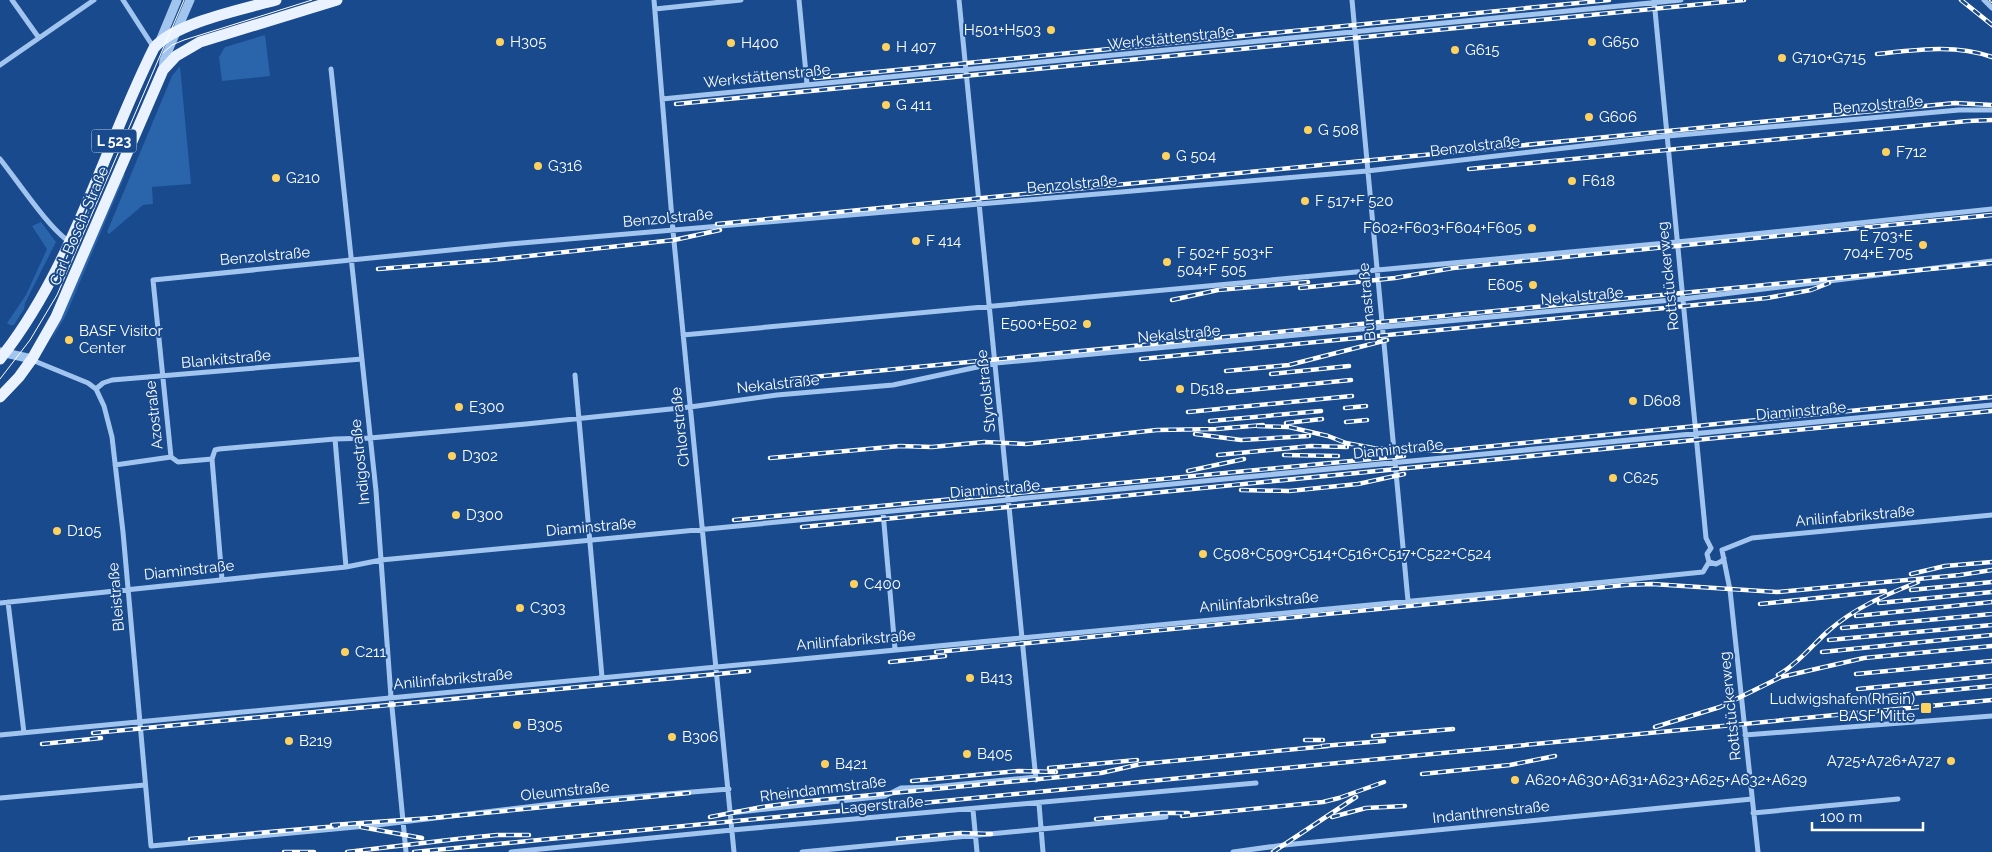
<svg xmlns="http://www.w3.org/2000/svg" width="1992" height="852" font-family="Raleway,sans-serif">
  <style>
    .green { fill: #2a64ab }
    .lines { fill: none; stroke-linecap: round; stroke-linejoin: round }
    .minor { stroke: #a2c5ef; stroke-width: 5 }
    .tertiary { stroke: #a2c5ef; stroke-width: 9 }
    .primary { stroke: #eaf2ff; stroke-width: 11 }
    .tram { stroke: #fff; stroke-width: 1 }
    .rail-casing { stroke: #fff; stroke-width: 4.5 }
    .rail { stroke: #184a8d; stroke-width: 2.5; stroke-dasharray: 8; stroke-linecap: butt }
    .poi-dot { fill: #ffd260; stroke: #184a8d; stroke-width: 2 }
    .labels { text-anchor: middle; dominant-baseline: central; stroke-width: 4; stroke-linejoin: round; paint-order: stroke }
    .shield { fill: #184a8d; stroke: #bac9dd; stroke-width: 1 }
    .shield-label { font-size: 14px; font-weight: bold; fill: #fff }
    .poi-label { font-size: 15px; fill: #fff; stroke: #184a8d; text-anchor: start }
    .street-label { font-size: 15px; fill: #fff; stroke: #184a8d }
  </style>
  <rect width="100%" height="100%" fill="#184a8d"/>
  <path class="green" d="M265,35L270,76L222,81L219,57L225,47Z
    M180,66L191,184L152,187L153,204L143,205L109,234L107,232L172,76Z
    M124,174L125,175L66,315L51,340Z
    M41,222L56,242L25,303L24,309L14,325H10L7,323L26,295L47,249L32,226Z"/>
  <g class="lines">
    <path class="minor" d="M12,0L39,38
      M123,0L154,48
      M654,0L673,231L734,852
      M799,0L807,84
      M959,0L1036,780
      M1352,0L1408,601
      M1654,0L1706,538L1711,548
      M1984,0L1992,8
      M655,9L741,0
      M0,65L94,0
      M331,69L376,491L391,697L406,852
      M662,99L1681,0
      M0,159C17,180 49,229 70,242
      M683,335L1677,242L1992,209
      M32,360L88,383L96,389L104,406L112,437L123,532L151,846L377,825L569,802L729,789
      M575,375L602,677
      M96,389L103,383L112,380L362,359
      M335,439L346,567
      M171,457L153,280L510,244L1367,171L1668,136L1959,110H1992
      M171,457L178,462L212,459L222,579
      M212,459L215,450L219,449L335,439L370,438L526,424L690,407L777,395L893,385L996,363L1683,299L1992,261
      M115,465L171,457
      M883,512L895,649
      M1722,550L1730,590L1758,852
      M1722,550L1752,538L1992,515
      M1709,562L1716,564L1722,561L1724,558
      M1709,562L1707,554L1711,548
      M8,602L24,733
      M0,603L346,567L381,560L540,545L1992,405
      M0,735L1517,591L1703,572L1709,562
      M1745,735L1992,716
      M0,798L145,785
      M1039,804L1043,852
      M973,810L977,852
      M730,813L885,796L901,788L933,787L1036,777
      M1753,813L1898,799
      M511,852L732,830L1256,783
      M802,852L1166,817
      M1233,852L1284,845L1752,799"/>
    <path class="tertiary" d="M160,41L177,0
      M163,70L164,60L190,0
      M1,352L32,359"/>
    <path class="primary" d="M0,359C73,267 102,152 154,48C174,23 244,9 276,0
      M0,397L19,377L32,359L56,317L163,70L176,56L200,42L337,0"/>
    <path class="tram" d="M163,53L172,45L184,40L312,0
      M0,379L30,340L57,295L184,0"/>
    <g class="rail-casing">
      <path id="rail" d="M1961,0L1992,25
        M1991,0L1992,1
        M1877,54C1916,50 1954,44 1992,57
        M815,78L1609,0
        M676,104L1744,0
        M1469,169L1968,121L1992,120
        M717,224L1955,103L1992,105
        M378,269L492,260L674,240L720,230
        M1300,288L1395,278L1453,268L1992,215
        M1172,300L1218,290L1308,282
        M1141,359L1767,298L1811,290L1829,283
        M1226,371L1289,365L1387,340
        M1271,374L1349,366
        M792,379L1992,263
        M1228,392L1351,380
        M1345,408L1366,406
        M1188,412L1352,396
        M1210,421L1321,411
        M1346,422L1367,420
        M1286,423L1322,419
        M1257,426L1289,427L1328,436L1346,443L1373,448L1443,451L1992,397
        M1195,434L1241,440L1309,436
        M1218,455L1311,446L1347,447
        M1284,455L1338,456
        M770,458L900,446L932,447L984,442L1026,444L1157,430L1216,429L1263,425
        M1188,471L1244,459
        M1241,490L1289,491L1358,484L1404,474
        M734,520L1404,456
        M802,527L1992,411
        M1911,574L1945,566L1992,562
        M1911,590L1992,582
        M1879,603L1992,592
        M1760,604L1885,591
        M1856,616L1992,602
        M1842,628L1992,614
        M1829,640L1992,625
        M936,652L1625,585L1652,584L1777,592L1960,575L1992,570
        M1822,652L1992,635
        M890,662L945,656
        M1856,674L1992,661
        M1778,675C1797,664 1811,647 1827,632C1854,608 1885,595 1918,582
        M1858,689L1992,676
        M1858,699L1992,686
        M1655,727L1720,707L1781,677L1820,668L1864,658L1992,646
        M93,733L749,671
        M1373,736L1453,729
        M1305,740H1323
        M42,744L101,738
        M1322,746L1384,741
        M1049,768L1137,760
        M1422,774L1510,765L1555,756
        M912,781L1019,771L1056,772
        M1182,816L1323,802L1339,798L1384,782
        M710,817L762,807L799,802L1101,773L1141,764L1328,746
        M1332,817L1366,808L1405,806
        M1096,819L1162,813H1188
        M332,825L432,818L689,793
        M361,827L422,838
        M190,839L338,826
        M898,839L961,833L991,834
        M284,852H314
        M347,852L457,839L497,835H529
        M414,852L1992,700
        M1273,852L1356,797"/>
    </g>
    <use href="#rail" class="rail"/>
  </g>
  <g class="poi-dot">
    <circle cx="1051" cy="30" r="5"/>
    <circle cx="500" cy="42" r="5"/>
    <circle cx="1592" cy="42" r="5"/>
    <circle cx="731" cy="43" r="5"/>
    <circle cx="886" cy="47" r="5"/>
    <circle cx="1455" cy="50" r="5"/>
    <circle cx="1782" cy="58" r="5"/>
    <circle cx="886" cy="105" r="5"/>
    <circle cx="1589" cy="117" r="5"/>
    <circle cx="1308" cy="130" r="5"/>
    <circle cx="1886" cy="152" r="5"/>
    <circle cx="1166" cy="156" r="5"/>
    <circle cx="538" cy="166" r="5"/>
    <circle cx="276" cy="178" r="5"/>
    <circle cx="1572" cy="181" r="5"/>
    <circle cx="1305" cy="201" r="5"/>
    <circle cx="1532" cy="228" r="5"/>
    <circle cx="916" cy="241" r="5"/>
    <circle cx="1923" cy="245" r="5"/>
    <circle cx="1167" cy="262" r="5"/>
    <circle cx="1533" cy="285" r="5"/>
    <circle cx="1087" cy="324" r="5"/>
    <circle cx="69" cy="340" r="5"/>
    <circle cx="1180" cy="389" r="5"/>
    <circle cx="1633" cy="401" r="5"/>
    <circle cx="459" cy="407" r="5"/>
    <circle cx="452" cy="456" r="5"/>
    <circle cx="1613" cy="478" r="5"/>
    <circle cx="456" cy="515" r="5"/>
    <circle cx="57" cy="531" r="5"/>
    <circle cx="1203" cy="554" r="5"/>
    <circle cx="854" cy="584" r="5"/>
    <circle cx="520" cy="608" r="5"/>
    <circle cx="345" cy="652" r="5"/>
    <circle cx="970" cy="678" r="5"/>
    <rect x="1920" y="702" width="12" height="12" rx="2.5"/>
    <circle cx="517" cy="725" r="5"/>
    <circle cx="672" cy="737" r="5"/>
    <circle cx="289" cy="741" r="5"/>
    <circle cx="967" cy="754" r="5"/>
    <circle cx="1951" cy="761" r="5"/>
    <circle cx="825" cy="764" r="5"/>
    <circle cx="1515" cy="780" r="5"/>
  </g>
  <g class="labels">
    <rect class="shield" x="91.5" y="129.5" width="45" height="23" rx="4"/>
    <g class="shield-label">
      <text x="114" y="141">L 523</text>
    </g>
    <g class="poi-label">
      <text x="1041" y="30" text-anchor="end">H501+H503</text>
      <text x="510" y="42">H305</text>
      <text x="1602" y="42">G650</text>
      <text x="741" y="43">H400</text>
      <text x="896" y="47">H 407</text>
      <text x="1465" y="50">G615</text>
      <text x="1792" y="58">G710+G715</text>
      <text x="896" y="105">G 411</text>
      <text x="1599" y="117">G606</text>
      <text x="1318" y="130">G 508</text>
      <text x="1896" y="152">F712</text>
      <text x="1176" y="156">G 504</text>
      <text x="548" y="166">G316</text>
      <text x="286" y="178">G210</text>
      <text x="1582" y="181">F618</text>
      <text x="1315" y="201">F 517+F 520</text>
      <text x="1522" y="228" text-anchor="end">F602+F603+F604+F605</text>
      <text x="1913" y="236" text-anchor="end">E 703+E<tspan x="1913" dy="17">704+E 705</tspan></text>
      <text x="926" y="241">F 414</text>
      <text x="1177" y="253">F 502+F 503+F<tspan x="1177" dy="17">504+F 505</tspan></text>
      <text x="1523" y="285" text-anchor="end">E605</text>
      <text x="1077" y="324" text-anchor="end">E500+E502</text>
      <text x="79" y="331">BASF Visitor<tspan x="79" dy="17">Center</tspan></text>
      <text x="1190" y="389">D518</text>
      <text x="1643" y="401">D608</text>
      <text x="469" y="407">E300</text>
      <text x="462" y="456">D302</text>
      <text x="1623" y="478">C625</text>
      <text x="466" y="515">D300</text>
      <text x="67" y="531">D105</text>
      <text x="1213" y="554">C508+C509+C514+C516+C517+C522+C524</text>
      <text x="864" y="584">C400</text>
      <text x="530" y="608">C303</text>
      <text x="355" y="652">C211</text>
      <text x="980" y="678">B413</text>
      <text x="1915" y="699" text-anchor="end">Ludwigshafen(Rhein)<tspan x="1915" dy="17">BASF Mitte</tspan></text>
      <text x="527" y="725">B305</text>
      <text x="682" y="737">B306</text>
      <text x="299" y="741">B219</text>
      <text x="977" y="754">B405</text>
      <text x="1941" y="761" text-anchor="end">A725+A726+A727</text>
      <text x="835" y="764">B421</text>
      <text x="1525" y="780">A620+A630+A631+A623+A625+A632+A629</text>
    </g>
    <g class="street-label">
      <text transform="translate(1171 38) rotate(-6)">Werkstättenstraße</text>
      <text transform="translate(767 76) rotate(-6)">Werkstättenstraße</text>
      <text transform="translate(1878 105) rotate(-5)">Benzolstraße</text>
      <text transform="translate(1475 146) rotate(-7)">Benzolstraße</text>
      <text transform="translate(1072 184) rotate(-5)">Benzolstraße</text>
      <text transform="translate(668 218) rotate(-5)">Benzolstraße</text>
      <text transform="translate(79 226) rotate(-67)">Carl-Bosch-Straße</text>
      <text transform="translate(265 256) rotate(-5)">Benzolstraße</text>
      <text transform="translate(1668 276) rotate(-96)">Rottstückerweg</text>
      <text transform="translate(1582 296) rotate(-5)">Nekalstraße</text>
      <text transform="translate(1367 302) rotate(-95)">Bunastraße</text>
      <text transform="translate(1179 334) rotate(-5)">Nekalstraße</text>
      <text transform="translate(226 359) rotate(-5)">Blankitstraße</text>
      <text transform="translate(778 384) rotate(-6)">Nekalstraße</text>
      <text transform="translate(986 391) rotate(-96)">Styrolstraße</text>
      <text transform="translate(1801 411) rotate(-5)">Diaminstraße</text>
      <text transform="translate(154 415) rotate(-96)">Azostraße</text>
      <text transform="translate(680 427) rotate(-96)">Chlorstraße</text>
      <text transform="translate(1398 449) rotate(-6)">Diaminstraße</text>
      <text transform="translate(360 462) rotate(-96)">Indigostraße</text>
      <text transform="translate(995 489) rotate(-5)">Diaminstraße</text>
      <text transform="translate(1855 516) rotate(-5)">Anilinfabrikstraße</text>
      <text transform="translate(591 527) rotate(-5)">Diaminstraße</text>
      <text transform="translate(189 570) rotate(-6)">Diaminstraße</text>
      <text transform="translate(116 597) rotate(-95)">Bleistraße</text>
      <text transform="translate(1259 602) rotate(-5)">Anilinfabrikstraße</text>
      <text transform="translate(856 640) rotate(-5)">Anilinfabrikstraße</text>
      <text transform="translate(453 679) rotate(-5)">Anilinfabrikstraße</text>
      <text transform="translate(1730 706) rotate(-96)">Rottstückerweg</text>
      <text transform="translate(823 789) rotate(-7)">Rheindammstraße</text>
      <text transform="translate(565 791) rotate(-6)">Oleumstraße</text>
      <text transform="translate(882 805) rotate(-5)">Lagerstraße</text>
      <text transform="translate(1491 812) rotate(-6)">Indanthrenstraße</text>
    </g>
  </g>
  <path d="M1812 822v8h111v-8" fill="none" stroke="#ffffff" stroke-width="2.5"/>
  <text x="1820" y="822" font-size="15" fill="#ffffff" stroke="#184a8d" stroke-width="4" paint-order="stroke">100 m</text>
</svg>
